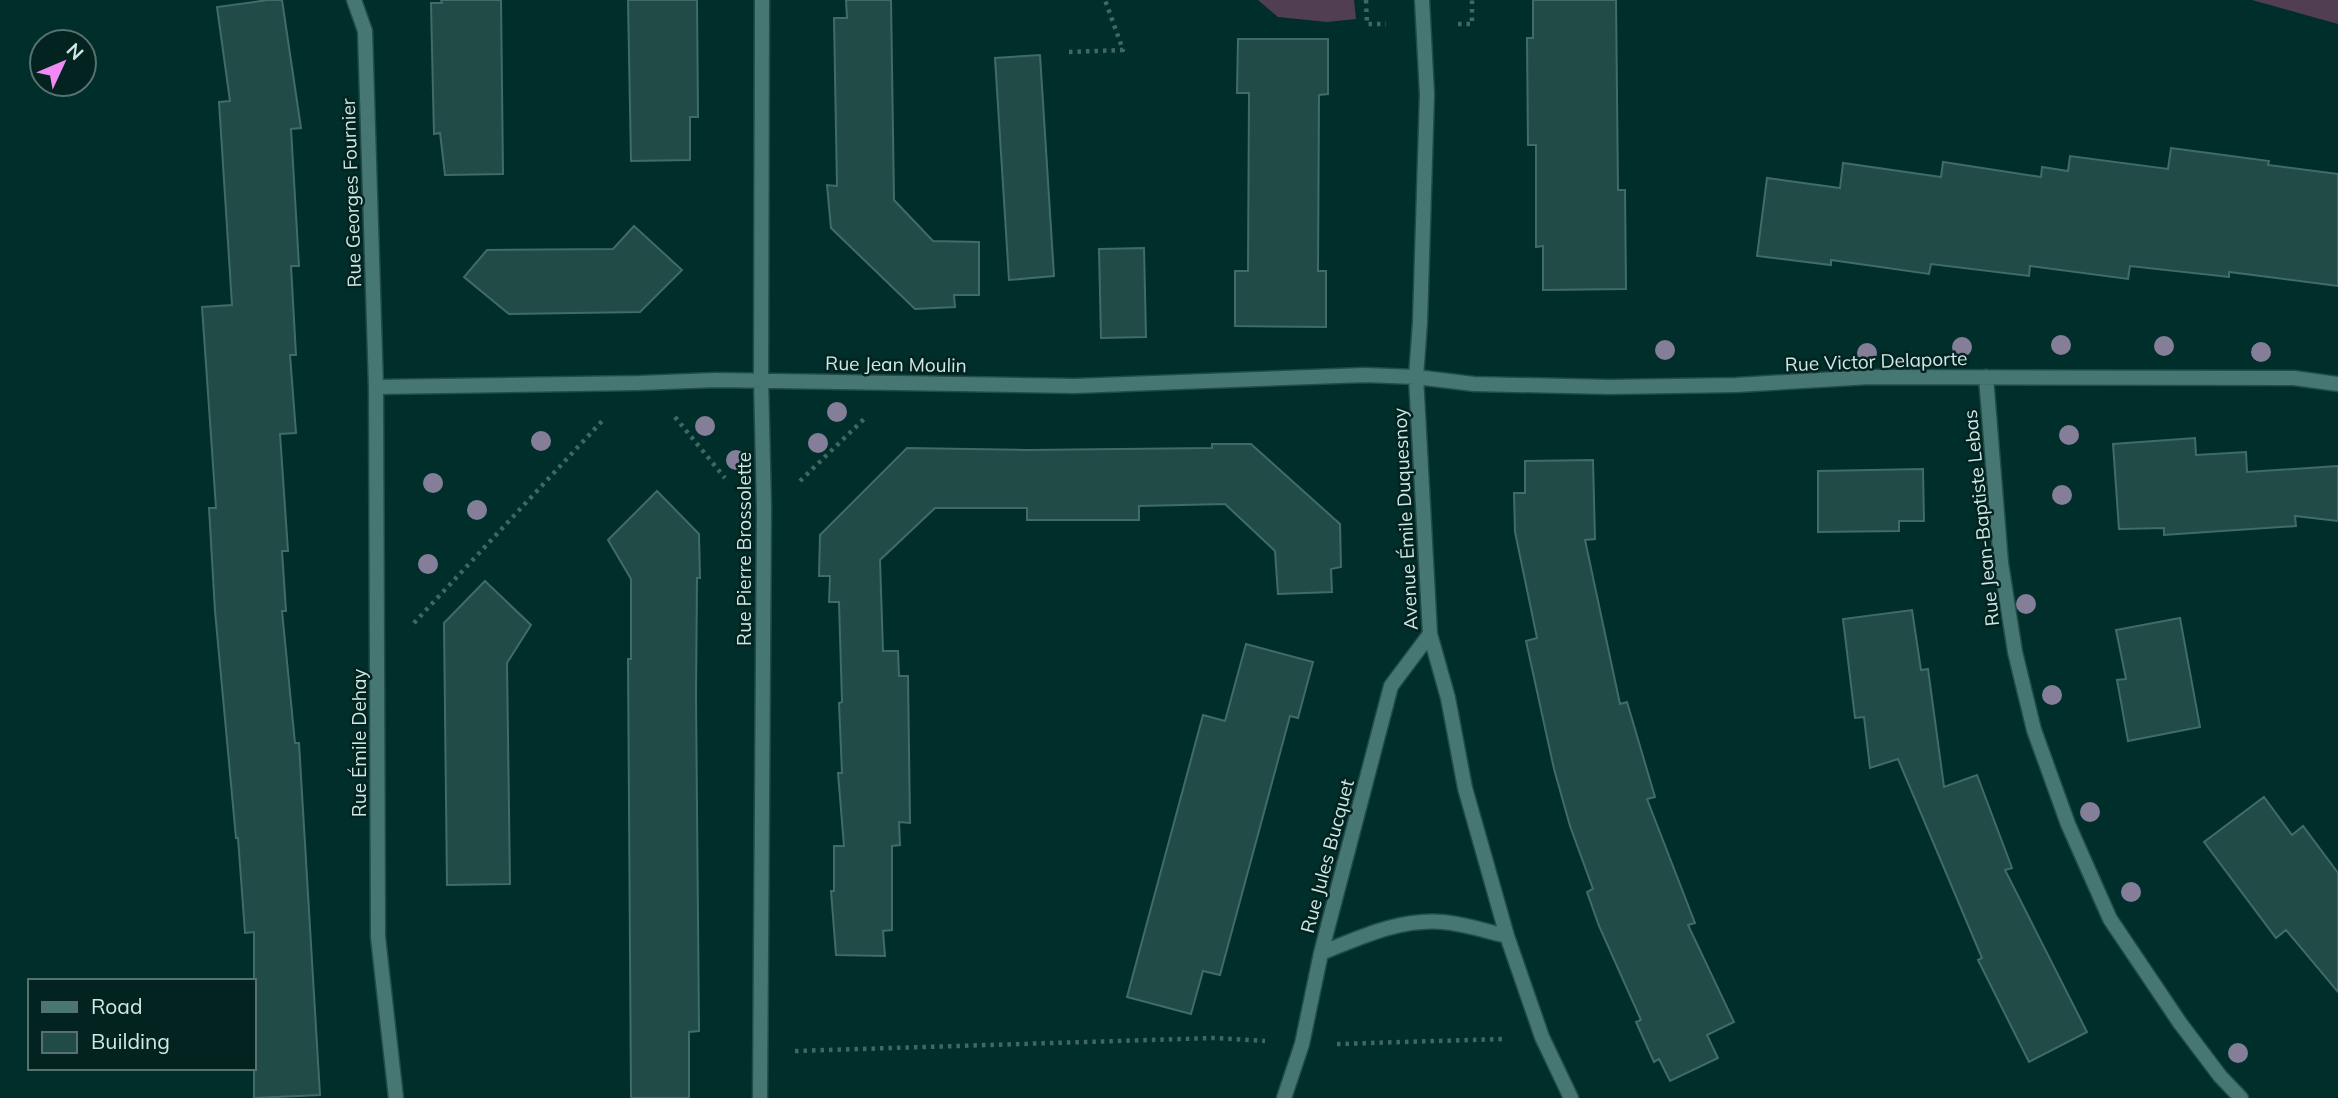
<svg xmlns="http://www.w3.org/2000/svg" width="2338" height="1098" font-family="Mulish,sans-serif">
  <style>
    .green { fill: #523e52 }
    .building { fill: #214b47; stroke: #416b67; stroke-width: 2 }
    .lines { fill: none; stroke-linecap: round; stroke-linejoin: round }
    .street-casing { stroke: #214c49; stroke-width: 17 }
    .path { stroke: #406764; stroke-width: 4.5; stroke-dasharray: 3.5 5; stroke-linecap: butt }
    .street { stroke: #477772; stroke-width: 14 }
    .tree { fill: #857e98 }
    .labels { text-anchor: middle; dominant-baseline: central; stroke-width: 5; stroke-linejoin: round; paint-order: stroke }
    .street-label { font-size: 19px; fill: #d1e8e5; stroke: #022320 }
  </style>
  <rect width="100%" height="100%" fill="#002e2b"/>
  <path class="green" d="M1258,0H1354L1356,19L1327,22L1278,17Z
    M2252,0H2338V24Z"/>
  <path class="building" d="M268,0H282L301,128L291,129L299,266H291L296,355H290L296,433L280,434L288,551H282L286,611H282L295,743H299L320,1095L254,1098V932L245,933L238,838H236L215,611L209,508H216L202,307L232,305L219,102L230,101L217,7Z
    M441,0H501L503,174L445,175L440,133L434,134L433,93L431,3H442Z
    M628,0H697L698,117H690V160L631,161Z
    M846,0H891L894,200L933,241L979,242V295H954L955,307L915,309L831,228L827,185L837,186L834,18H847Z
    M1533,0H1616L1618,190H1625L1626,289L1543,290V246L1536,247V145H1528L1527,38H1533Z
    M1238,39H1328V94L1319,95L1318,271H1326V327L1235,326V271H1248L1249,93H1237Z
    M1040,55L1054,276L1009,280L995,58Z
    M2171,148L2269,161L2268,165L2338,174V286L2229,272V277L2130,266L2128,279L2030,266L2029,276L1931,264L1929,274L1831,260V265L1757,256L1767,178L1840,188L1843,163L1941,177L1943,162L2041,177L2042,167L2068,171L2070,156L2168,169Z
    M634,226L682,270L640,312L509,314L464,277L487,250L613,249Z
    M1144,248L1146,337L1101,338L1099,249Z
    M2195,438L2196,455L2246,452L2247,472L2338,466V521L2295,516L2296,526L2164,535V528L2119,529L2113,444Z
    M1212,444H1251L1340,524L1341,567L1331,569L1332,592L1278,594L1275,551L1225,504L1139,506V520H1027V508H935L880,560L883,651H898L899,676H908L910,823L899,822L900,845L892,846V930L883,931L885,956L836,955L831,891H834V846H844L838,773H842L839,703L842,702L839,602H829L830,576H819L820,535L907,448L1027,450L1212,448Z
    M1593,460L1595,539L1585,540L1620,704L1627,702L1655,797L1647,799L1695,923L1688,925L1734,1022L1707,1035L1718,1058L1670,1081L1659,1059L1654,1062L1636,1022L1641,1020L1599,926L1587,892L1593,889L1570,826L1554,769L1526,641L1537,638L1515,532L1514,493H1525V461Z
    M1923,469L1924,521H1899V531L1818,532V471Z
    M657,491L699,534L700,578H697L696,695L699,1031L689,1032V1098H631L628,659H631V579L608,540Z
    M485,581L531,625L507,663L510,884L447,885L444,623Z
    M1912,610L1921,670L1928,669L1944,787L1977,775L2012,868L2005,870L2087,1032L2029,1062L1978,960L1982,958L1898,759L1870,768L1864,717L1855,718L1843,619Z
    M2180,618L2200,727L2128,741L2117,680L2126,679L2116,630Z
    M1246,644L1313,662L1298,718L1290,716L1220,975L1203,971L1191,1014L1127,997L1203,715L1225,721Z
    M2264,797L2292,835L2303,826L2338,873V992L2286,930L2276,938L2204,842Z"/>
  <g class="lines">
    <g class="street-casing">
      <path id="street" d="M354,0L365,31L376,387L378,937L396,1098
        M1422,0L1427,94L1420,322L1416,377L1430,634L1448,698L1465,788L1507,936L1542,1037L1571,1098
        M1986,377L2001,563L2015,652L2034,730L2068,824L2110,919L2180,1023L2220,1076L2241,1098
        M376,387L639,383L716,380L1075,386L1365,375L1416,377L1474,384L1610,387L1736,385L1870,377L2294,378L2338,384
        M1321,953C1359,938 1400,918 1443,922C1464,924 1486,931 1507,936
        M760,1098L764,508L761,380L762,0
        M1284,1098L1302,1044L1321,953L1391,686L1430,634"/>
    </g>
    <path class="path" d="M1366,0L1367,24H1386
      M1458,24H1472V0
      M1069,52L1123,50L1105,0
      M675,417L725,478
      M800,481L864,419
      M414,623L604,419
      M1337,1044L1503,1039
      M795,1051L1214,1038L1265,1041"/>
    <use href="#street" class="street"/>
  </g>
  <g class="tree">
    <circle cx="2061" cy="345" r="10"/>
    <circle cx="2164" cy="346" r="10"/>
    <circle cx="1962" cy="347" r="10"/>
    <circle cx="1665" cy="350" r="10"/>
    <circle cx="2261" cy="352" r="10"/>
    <circle cx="1867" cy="353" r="10"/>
    <circle cx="837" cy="412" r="10"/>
    <circle cx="705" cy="426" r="10"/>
    <circle cx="2069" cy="435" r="10"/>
    <circle cx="541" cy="441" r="10"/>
    <circle cx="818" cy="443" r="10"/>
    <circle cx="736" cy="460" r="10"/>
    <circle cx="433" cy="483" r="10"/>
    <circle cx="2062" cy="495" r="10"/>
    <circle cx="477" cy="510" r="10"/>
    <circle cx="428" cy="564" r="10"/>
    <circle cx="2026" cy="604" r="10"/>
    <circle cx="2052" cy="695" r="10"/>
    <circle cx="2090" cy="812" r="10"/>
    <circle cx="2131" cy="892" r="10"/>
    <circle cx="2238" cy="1053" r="10"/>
  </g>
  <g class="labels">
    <g class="street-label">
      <text transform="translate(351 193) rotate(-92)">Rue Georges Fournier</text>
      <text transform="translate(1876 361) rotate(-2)">Rue Victor Delaporte</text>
      <text transform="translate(896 364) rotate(1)">Rue Jean Moulin</text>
      <text transform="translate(1981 518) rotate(-96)">Rue Jean-Baptiste Lebas</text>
      <text transform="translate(1405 519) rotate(-93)">Avenue Émile Duquesnoy</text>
      <text transform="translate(744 549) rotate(-90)">Rue Pierre Brossolette</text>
      <text transform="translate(359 743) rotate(-90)">Rue Émile Dehay</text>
      <text transform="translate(1327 856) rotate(-75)">Rue Jules Bucquet</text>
    </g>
  </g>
  <rect x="28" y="979" width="228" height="91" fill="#022320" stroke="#55726f" stroke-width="2"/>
  <rect x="42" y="1002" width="35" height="10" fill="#477772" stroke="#55726f" stroke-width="2"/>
  <text x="91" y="1014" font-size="21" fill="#d1e8e5">Road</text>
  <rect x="42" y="1032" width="35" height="21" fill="#214b47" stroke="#55726f" stroke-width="2"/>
  <text x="91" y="1049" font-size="21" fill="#d1e8e5">Building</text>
  <g transform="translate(63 63) rotate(46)"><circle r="33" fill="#022320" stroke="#55726f" stroke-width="2"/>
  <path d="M0-5L12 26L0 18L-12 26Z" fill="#f18af4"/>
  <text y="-10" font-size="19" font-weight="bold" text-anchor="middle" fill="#d1e8e5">N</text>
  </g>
</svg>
